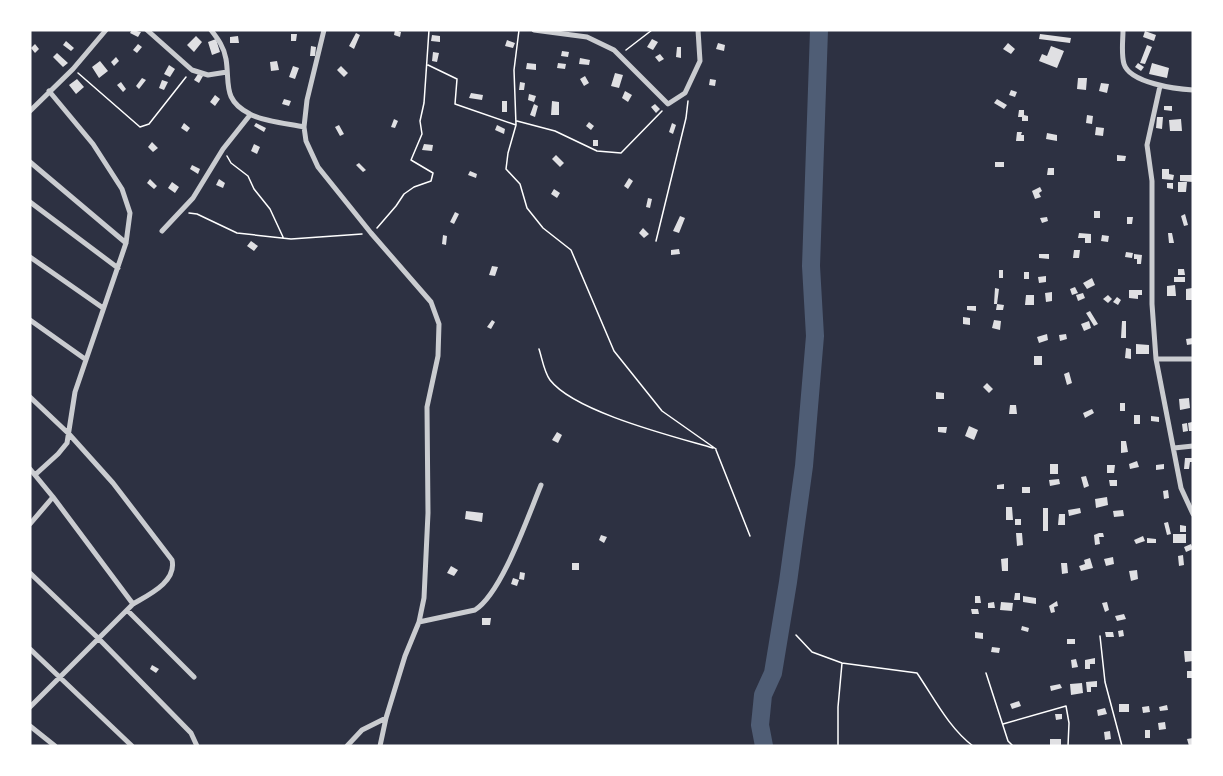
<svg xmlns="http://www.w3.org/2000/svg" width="1223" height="776" font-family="'Asap Condensed',sans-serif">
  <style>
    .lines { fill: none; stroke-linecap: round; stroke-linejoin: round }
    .river { stroke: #4f5d75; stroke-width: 18 }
    .building { fill: #e0e0e3 }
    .path { stroke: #fff; stroke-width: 1.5 }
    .minor { stroke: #caccd0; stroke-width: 5 }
  </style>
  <rect width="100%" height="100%" fill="#2d3142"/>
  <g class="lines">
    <path class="river" d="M764,746L760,725L763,695L773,673L788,582L804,466L815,336L811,266L819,30"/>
  </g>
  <path class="building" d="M132,30L141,32L138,37L130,33Z
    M395,30L401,32L400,37L394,35Z
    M1145,31L1156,35L1154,41L1143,37Z
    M356,33L360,35L354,49L349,46Z
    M291,34H297L296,41H291Z
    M1040,34L1071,38L1070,43L1039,39Z
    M432,35L440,36V42L431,41Z
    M196,36L202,42L194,52L187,45Z
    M238,36L239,43H230V37Z
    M216,39L220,52L212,55L208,42Z
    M652,39L658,42L653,50L647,47Z
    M507,40L515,43L513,48L505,46Z
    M66,41L74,48L71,51L63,45Z
    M718,43L725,45L724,51L716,49Z
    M1008,43L1015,49L1011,54L1003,49Z
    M35,44L39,49L35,53L31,48Z
    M138,44L142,47L137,53L133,50Z
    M1147,45L1152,47L1145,64L1140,63Z
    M311,46L316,47L315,56H310Z
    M1051,46L1064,51L1057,68L1039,61L1042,54L1047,56Z
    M677,47H681V58L676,57Z
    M562,51L569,52L568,57L561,56Z
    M433,52L439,53L437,62L432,61Z
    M57,53L68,63L63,67L53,57Z
    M660,54L664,59L659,62L655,57Z
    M116,57L119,61L114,66L111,62Z
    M580,58L590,60L589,65L579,64Z
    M100,61L108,71L99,78L92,67Z
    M277,61L279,70L271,71L270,62Z
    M527,63L536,64V70L526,69Z
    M558,63L566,64L565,69L557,68Z
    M1138,63L1144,67L1141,71L1135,67Z
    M1152,63L1169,68L1167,78L1149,74Z
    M169,65L175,69L170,77L164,74Z
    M293,66L299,68L295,79L289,77Z
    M341,66L348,73L344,77L337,70Z
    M615,73L623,75L619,88L611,86Z
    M198,74L203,76L199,83L194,80Z
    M585,76L589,83L584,86L580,79Z
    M142,78L146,80L139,89L136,86Z
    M1078,78H1087L1086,90L1077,89Z
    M77,79L84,87L76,94L69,85Z
    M710,79L716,80L715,86L709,85Z
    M162,80L168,82L164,90L159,88Z
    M121,82L126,89L123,92L117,85Z
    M520,82L525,83L524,90H519Z
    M1101,83L1109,84L1107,93L1099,91Z
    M1011,90L1017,92L1015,97L1009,95Z
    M625,91L632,95L628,102L622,98Z
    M471,93L483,95L482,100L469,98Z
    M529,94L536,96L534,102L528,100Z
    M215,95L220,99L215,106L210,102Z
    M284,99L291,101L289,106L282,104Z
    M997,99L1007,105L1004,109L994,103Z
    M502,101H507V112H502Z
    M552,101L559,102V115H551Z
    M534,104L538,106L535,117L530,115Z
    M655,104L660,109L656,113L651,107Z
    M1164,106H1172V111L1164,110Z
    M1019,110H1024V115L1028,116V121H1022V117H1018Z
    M1087,115L1093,116L1092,124L1086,123Z
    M1157,117H1163L1162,129L1156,128Z
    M394,119L398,121L395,128L391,127Z
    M1181,119L1182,131H1170L1169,120Z
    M589,122L594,126L591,130L586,126Z
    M184,123L190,128L187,132L181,128Z
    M256,123L266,128L264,132L254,126Z
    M672,123L676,125L673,134L669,132Z
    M339,125L344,134L340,136L335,127Z
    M497,125L505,129L504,134L495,130Z
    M1096,127L1104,128L1103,136L1095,135Z
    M1017,132H1022L1021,135H1024V141H1016Z
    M1047,133L1057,135V141L1046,139Z
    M593,140H598V146H593Z
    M152,142L158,148L153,152L148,147Z
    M254,144L260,147L257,154L251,151Z
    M424,144L433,145L432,151L422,150Z
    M556,155L564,163L560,167L552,159Z
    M1117,155L1126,156L1125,161H1117Z
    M995,162H1004V167H995Z
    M359,163L366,170L363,172L356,165Z
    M192,165L200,169L198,174L190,169Z
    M1048,168H1054V175H1047Z
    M1162,169H1169V174L1174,175L1173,180L1162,179Z
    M470,171L477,174L476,178L468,175Z
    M1180,175H1193V182L1180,181Z
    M629,178L633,181L628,189L624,186Z
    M150,179L157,186L154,189L147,183Z
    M219,179L225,183L223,188L216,185Z
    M172,182L179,187L175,193L168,188Z
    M1178,182H1187L1186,192H1178Z
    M1167,183H1173V189L1167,188Z
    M1040,187L1042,191L1039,193L1041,197L1035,199L1032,191Z
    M554,189L560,193L557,198L551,194Z
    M648,198L652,199L650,208L646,207Z
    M1094,211H1100V218H1094Z
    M455,212L459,214L454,224L450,222Z
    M1185,214L1188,225L1184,226L1181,216Z
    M680,216L685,218L679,233L673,231Z
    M1047,217L1048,221L1042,223L1040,218Z
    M1127,217H1133L1132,224H1127Z
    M643,228L649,234L644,238L639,233Z
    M1079,233L1091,234V243H1085V238H1078Z
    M1168,233H1172L1174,243H1169Z
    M443,235L447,236L446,245L442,244Z
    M1102,235L1109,236L1108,242L1101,241Z
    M251,241L258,246L254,251L247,246Z
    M679,249L680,254L671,255V250Z
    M1074,250H1080L1079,258H1073Z
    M1126,252L1133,253L1132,258L1125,257Z
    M1039,254H1049V259L1039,258Z
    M1134,254L1142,255L1141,264H1137V259H1134Z
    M492,266L498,267L495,276L489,275Z
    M1178,269H1184L1185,275H1178Z
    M999,270H1003V278H999Z
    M1024,272H1029V279H1024Z
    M1046,276V282L1039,283L1038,277Z
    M1174,277H1185V282H1174Z
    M1092,278L1095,285L1087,289L1083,283Z
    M1175,285L1176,296H1167V286Z
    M1075,287L1078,293L1072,295L1070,289Z
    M995,288L999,289L997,304L1004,305L1003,310H996L997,304H994Z
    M1192,288V300H1186V289Z
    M1129,290H1142V295H1138V299L1129,298Z
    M1052,292V301L1046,302L1045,293Z
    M1083,293L1085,298L1078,301L1076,295Z
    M1026,295H1034V305H1025Z
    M1108,295L1112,299L1108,303L1103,299Z
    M1117,297L1121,300L1118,305L1113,302Z
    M967,306H976V311L967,310Z
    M1090,311L1098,324L1094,326L1086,313Z
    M963,317L970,318V325L963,324Z
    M492,320L495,322L491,329L487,327Z
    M994,320L1001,321L1000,330L992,328Z
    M1089,321L1091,328L1084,331L1081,324Z
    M1122,321H1126V338H1121Z
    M1047,334L1048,340L1039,343L1037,337Z
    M1066,334L1067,339L1060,341L1059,335Z
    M1193,338V344L1187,345L1186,339Z
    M1136,344L1149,345V354H1136Z
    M1126,348L1131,349V359L1125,358Z
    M1034,356H1042V365H1034Z
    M1069,372L1072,383L1067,385L1064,374Z
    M987,383L993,389L989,393L983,387Z
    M936,392L944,393V399H936Z
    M1189,398L1190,408L1180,410L1179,399Z
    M1120,403H1125V411H1120Z
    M1010,405H1016L1017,414H1009Z
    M1092,409L1094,413L1085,418L1083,413Z
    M1134,415H1140V424H1134Z
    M1151,416L1159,417V422L1151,421Z
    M1192,422L1193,431H1189L1188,423Z
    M1187,423L1188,431L1183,432L1182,424Z
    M969,426L978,430L974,440L965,436Z
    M938,427H947L946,433L938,432Z
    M557,432L562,435L558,443L552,440Z
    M1121,441H1126L1128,452L1121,453Z
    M1185,458H1193V462H1190L1189,469H1184Z
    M1137,461L1139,467L1130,469L1129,464Z
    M1050,464H1058V474H1050Z
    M1164,464V469L1156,470V465Z
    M1107,465H1115L1114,473H1107Z
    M1086,476L1089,486L1084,488L1081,477Z
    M1059,479L1060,484L1050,486L1049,480Z
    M1109,480H1117V486H1110Z
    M1004,484V489H997V485Z
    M1022,487H1030V493H1022Z
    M1168,490L1169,498L1164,499L1163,491Z
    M1107,497L1108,505L1096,508L1095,499Z
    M1006,507H1012L1013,520H1006Z
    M1043,508H1048V531H1043Z
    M1080,508L1081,513L1069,516L1068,510Z
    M1123,510L1124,516L1114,517L1113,511Z
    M466,511L483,513L482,522L465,519Z
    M1059,514H1065V525H1058Z
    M1015,519H1021V525H1015Z
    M1168,522L1171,534L1167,535L1164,523Z
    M1180,525L1186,526V532H1180Z
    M1016,533H1022L1023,545L1017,546Z
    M1099,533H1103L1104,537H1099L1100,544L1095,545L1094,535Z
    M1173,534H1186V543H1173Z
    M601,535L607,537L604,543L599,540Z
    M1143,536L1145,541L1136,544L1134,540Z
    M1147,538L1156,539V543H1147Z
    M1191,544L1193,549L1186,552L1184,547Z
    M1183,555L1184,565L1179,566L1178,556Z
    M1113,557L1114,564L1106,566L1104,559Z
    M1008,558V571H1002L1001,559Z
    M1090,558L1093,568L1081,571L1079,566L1085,564L1084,560Z
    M572,563H579V570H572Z
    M1061,563H1067L1068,573L1062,574Z
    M451,566L458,570L454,576L447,573Z
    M1137,570L1138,579L1131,581L1129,571Z
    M520,572L525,573L524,580L519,579Z
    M513,578L519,580L517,586L511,584Z
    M1015,593H1020V600H1014Z
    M975,596H980L981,603H975Z
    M1023,596L1036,598V604L1023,602Z
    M1057,601L1058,606L1054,607L1055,612L1051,613L1049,606Z
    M994,602L995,608H988V603Z
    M1001,602L1013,603L1012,611L1000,610Z
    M1107,602L1109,610L1105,612L1102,603Z
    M971,609H978L979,614H972Z
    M1124,614L1126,619L1117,621L1115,616Z
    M482,618H491L490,625H482Z
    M1022,626L1029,628L1028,632L1021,630Z
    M1123,630L1124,636L1119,637L1118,631Z
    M975,632L983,633V639L975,638Z
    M1105,632H1113L1114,637H1106Z
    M1067,639H1075V644H1067Z
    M992,647L1000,648L999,653L991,652Z
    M1184,651H1193V661L1185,662Z
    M1095,658V664H1090V669H1085V660Z
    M1076,659L1078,667L1072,668L1071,660Z
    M152,665L159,669L156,673L150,669Z
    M1187,671H1193V678H1187Z
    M1097,681V687H1091V692H1087L1086,682Z
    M1082,683L1083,693L1071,695L1070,684Z
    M1060,684L1062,688L1051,691L1050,686Z
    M1019,701L1021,706L1012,709L1010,704Z
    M1119,704H1129V712H1119Z
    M1167,705L1168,710L1160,711L1159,707Z
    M1149,706L1150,712L1143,713L1142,707Z
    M1105,708L1107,714L1098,716L1097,710Z
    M1055,714H1062V719L1056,720Z
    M1165,722L1166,729L1159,730L1158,723Z
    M1145,730H1150V738H1145Z
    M1110,731L1111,739L1105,740L1104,732Z
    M1193,738V746H1189L1187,739Z
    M1050,739H1061V746H1050Z"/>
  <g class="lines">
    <path class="path" d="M519,30L514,70L516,125L508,153L506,169L520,184L527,208L543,228L571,250L614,351L662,411L716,449
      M626,50L652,30
      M428,65L457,79L455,104L516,125
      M78,73L140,127L149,124L186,77
      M517,121L555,131L597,151L621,153L662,111
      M227,156L231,163L248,176L254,189L270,209L283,237
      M189,213L197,214L237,233L291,239L362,234
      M377,228L396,206L404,194L414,187L431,181L433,173L411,160L422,134L420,121L424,103L429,30
      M656,241L686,118L688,101
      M539,349C542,358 544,372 550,380C575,412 672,436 713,448
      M716,450L750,536
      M796,635L812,652L842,663L917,673C934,698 949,728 973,746
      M1100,636L1105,682L1122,746
      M986,673L1008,741L1013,746
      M1003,724L1066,706L1069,723L1068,746
      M838,746V707L842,663"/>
    <path class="minor" d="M147,30L192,70L208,75L227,72
      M211,30C218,39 224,47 226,59C230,83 222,100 250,114C261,121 290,124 304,127
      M324,30L307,100L304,127L306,141L318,167L371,233L431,302L439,324L438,356L427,407L428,513L424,598L419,622L405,656L386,718L380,746
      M534,30L587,37L614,50L668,104L685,93L700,61L698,30
      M1123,30C1123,40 1121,54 1124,64C1130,83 1176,89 1193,90
      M1160,86L1147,145L1152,181V304L1156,359L1181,488L1193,514
      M30,111L73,69L106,30
      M30,162L126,243
      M30,202L118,268
      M162,231L193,198L223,149L250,115
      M30,257L103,308
      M30,320L85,359
      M1156,359H1193
      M30,397L69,434L113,483L172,560C177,582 148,595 133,604
      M1174,448L1193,446
      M30,469L53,497L30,524
      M36,474L58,454L67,443L75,392L126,243L130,213L122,189L93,144L49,91
      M30,573L98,638L191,733L197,746
      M127,610L194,677
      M419,622L475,610C502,593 528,516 541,485
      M30,649L132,746
      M30,707L133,604L53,497
      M30,726L55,746
      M347,746L362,730L386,718"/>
  </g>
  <rect width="1223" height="776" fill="none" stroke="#ffffff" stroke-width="63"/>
</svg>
